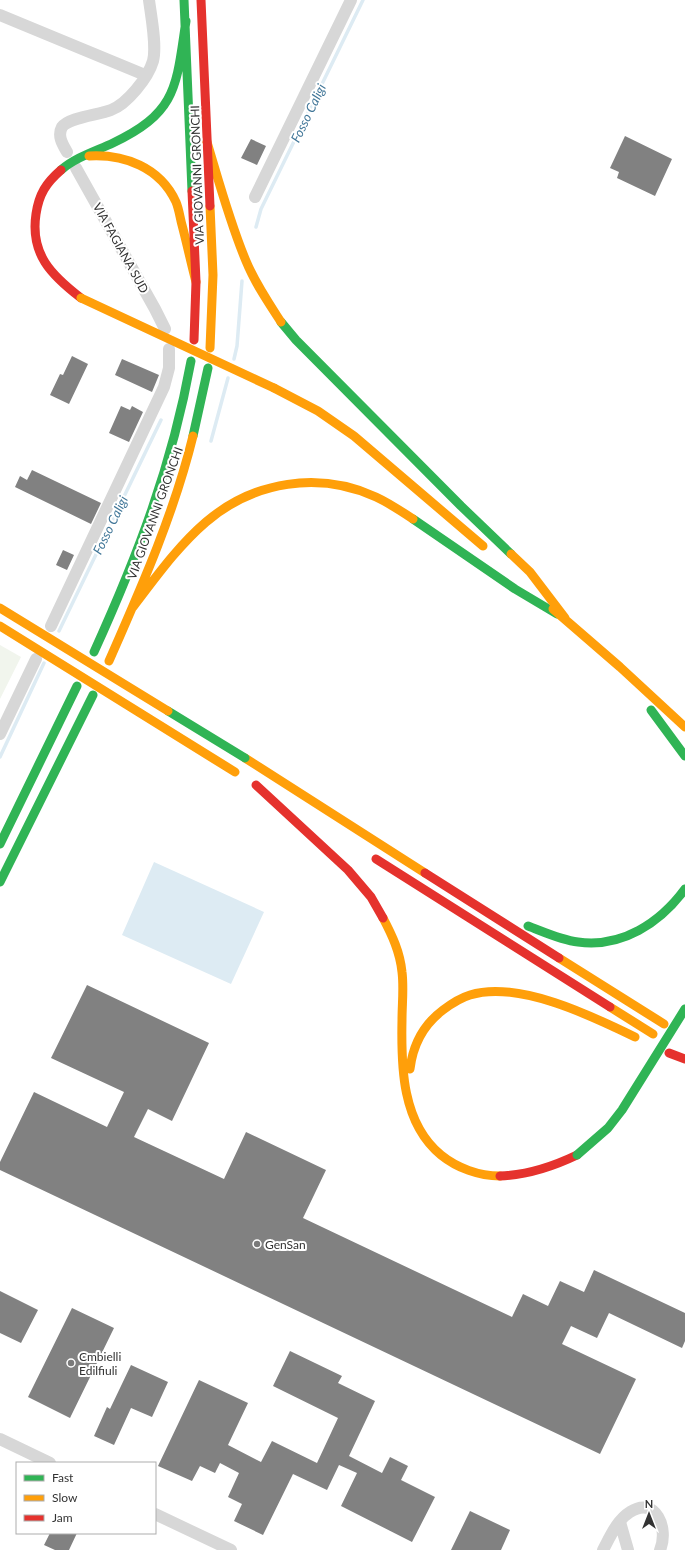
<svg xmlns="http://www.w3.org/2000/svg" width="685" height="1550" font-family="Lato,sans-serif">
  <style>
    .green { fill: #f1f5ed }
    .water { fill: #ddebf3 }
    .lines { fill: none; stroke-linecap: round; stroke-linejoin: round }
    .stream { stroke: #ddebf3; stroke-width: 3.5 }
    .building { fill: #818181 }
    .street { stroke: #d7d7d7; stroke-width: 12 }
    .fast { stroke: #30b455; stroke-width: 9 }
    .slow { stroke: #ff9f0a; stroke-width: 9 }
    .jam { stroke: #e5322d; stroke-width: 9 }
    .fast-bridge { stroke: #30b455; stroke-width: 9 }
    .slow-bridge { stroke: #ff9f0a; stroke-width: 9 }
    .poi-dot { fill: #7a7a7a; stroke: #fff; stroke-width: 1.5 }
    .labels { text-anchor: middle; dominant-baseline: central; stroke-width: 4; stroke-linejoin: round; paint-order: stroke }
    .street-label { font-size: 12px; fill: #333; stroke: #fff }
    .poi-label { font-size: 12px; fill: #333; stroke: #fff; text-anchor: start }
    .water-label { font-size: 13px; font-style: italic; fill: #3f7597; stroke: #fff }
  </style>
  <rect width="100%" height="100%" fill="#fff"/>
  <path class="green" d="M0,645L21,657L0,699Z"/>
  <path class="water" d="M154,862L264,912L231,984L122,935Z"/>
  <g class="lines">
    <path class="stream" d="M256,227L261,209L363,0
      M234,359L237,346L242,281
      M211,441L228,378
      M59,631L161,420
      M0,757L44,663"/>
  </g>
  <path class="building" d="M625,136L672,159L655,196L617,178L619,172L610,168Z
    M251,139L266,146L257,165L241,158Z
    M72,356L88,364L69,404L50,395L60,374L63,375Z
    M122,359L159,375L152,392L115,375Z
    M121,406L130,410L132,406L143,412L129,442L109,433Z
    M32,470L101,503L91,524L15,487L20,476L27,480Z
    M63,550L74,555L67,570L56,565Z
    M87,985L209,1043L172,1121L148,1109L134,1137L224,1179L246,1132L326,1170L303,1218L512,1317L523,1294L548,1306L560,1281L584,1292L594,1270L685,1313V1341L682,1348L609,1313L597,1338L571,1326L562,1344L636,1379L600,1454L0,1170V1162L34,1092L107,1127L124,1092L51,1058Z
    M0,1291L38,1310L21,1343L0,1333Z
    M72,1308L114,1328L70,1418L28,1397Z
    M290,1351L342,1376L338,1383L375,1401L349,1456L382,1473L390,1457L408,1466L401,1480L435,1497L412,1542L341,1506L357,1473L339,1465L327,1490L293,1474L263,1535L234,1521L242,1504L228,1497L239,1473L220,1463L215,1473L200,1466L192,1481L158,1466L199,1380L248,1403L228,1445L261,1462L272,1441L317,1463L338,1418L273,1386Z
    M131,1365L168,1382L152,1417L131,1408L114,1445L94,1436L107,1407L110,1409Z
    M470,1511L510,1530L501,1550H451Z
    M50,1533H77L69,1550H55L44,1545Z"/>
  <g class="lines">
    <path class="street" d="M0,15L145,75
      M67,152C63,145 57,136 62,127C69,117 99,115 111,110C127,104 148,78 153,61C157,46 151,16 149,0
      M76,168L155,309L165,329
      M255,197L351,0
      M51,626L164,387L169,368V349
      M0,734L36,659
      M0,1439L50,1463
      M155,1514L231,1550
      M620,1522L628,1550
      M603,1550C610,1537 617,1520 630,1512C656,1495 669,1529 660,1550"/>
    <path class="fast" d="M184,0L192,191
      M61,170C76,157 96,151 113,143C178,112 176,86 186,21
      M281,322L296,340L461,506L511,554
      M193,436L208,368
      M413,519L515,589L557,614
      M94,652C138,555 172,466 191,361
      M651,710L685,756
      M0,844L77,686
      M0,882L93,695
      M528,926C544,932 561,940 578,942C622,948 660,923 685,889"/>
    <path class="slow" d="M207,142C219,182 230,223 246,261C255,283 268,302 281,322
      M89,156C124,154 160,167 176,202C179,209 180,218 182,225C187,244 191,263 196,282
      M210,206L213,275L210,348
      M274,388L318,411L354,436L483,546
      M511,554L530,572L565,618
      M133,607C156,577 178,546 206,522C254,481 319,471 376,497C389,503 401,511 413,519
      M553,609L620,667L685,727
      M109,661C141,588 174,514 193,436
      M245,758L425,873
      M383,918C392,935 400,952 402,972C404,988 402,1004 402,1020C401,1067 402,1123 441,1155C457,1168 479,1176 500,1176
      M559,958L664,1024
      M610,1007L653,1034
      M410,1069C413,1044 423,1025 443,1010C451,1004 460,998 470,995C518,980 592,1016 635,1037"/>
    <path class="jam" d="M201,0L210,206
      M61,170C46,183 39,194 36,214C30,254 51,275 81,298
      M192,191L196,282L194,340
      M256,785L348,870L371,897L383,918
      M376,859L610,1007
      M425,873L559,958
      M669,1053L685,1059
      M500,1176C528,1175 552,1167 577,1155"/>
    <path class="fast-bridge" d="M168,711L245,758
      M577,1155L608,1128L622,1110L685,1009"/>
    <path class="slow-bridge" d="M81,298L274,388
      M0,608L168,711
      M0,626L235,772"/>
  </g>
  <g class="poi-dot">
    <circle cx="257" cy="1244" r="4"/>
    <circle cx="71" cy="1363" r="4"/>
  </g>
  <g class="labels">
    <g class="street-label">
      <text transform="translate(197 175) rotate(-92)">VIA GIOVANNI GRONCHI</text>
      <text transform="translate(121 248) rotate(61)">VIA FAGIANA SUD</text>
      <text transform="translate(155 513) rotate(-70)">VIA GIOVANNI GRONCHI</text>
    </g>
    <g class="poi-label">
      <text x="265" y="1244">GenSan</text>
      <text x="79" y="1356">Cmbielli<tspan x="79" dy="14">Edilfiuli</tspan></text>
    </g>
    <g class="water-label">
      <text transform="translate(308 113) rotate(-64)">Fosso Caligi</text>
      <text transform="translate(110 525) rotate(-64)">Fosso Caligi</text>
    </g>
  </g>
  <rect x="16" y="1462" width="140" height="72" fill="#ffffff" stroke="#adadad"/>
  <rect x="24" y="1475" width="20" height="6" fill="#30b455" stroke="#adadad"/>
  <text x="52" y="1482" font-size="12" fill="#333333">Fast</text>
  <rect x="24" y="1495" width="20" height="6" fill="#ff9f0a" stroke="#adadad"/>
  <text x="52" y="1502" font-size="12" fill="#333333">Slow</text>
  <rect x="24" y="1515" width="20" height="6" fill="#e5322d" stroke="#adadad"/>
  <text x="52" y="1522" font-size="12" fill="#333333">Jam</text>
  <g transform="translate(649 1514)" stroke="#ffffff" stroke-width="3" paint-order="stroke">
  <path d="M0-3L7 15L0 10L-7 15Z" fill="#333333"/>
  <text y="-6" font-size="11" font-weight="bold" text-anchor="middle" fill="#333333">N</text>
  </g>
</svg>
